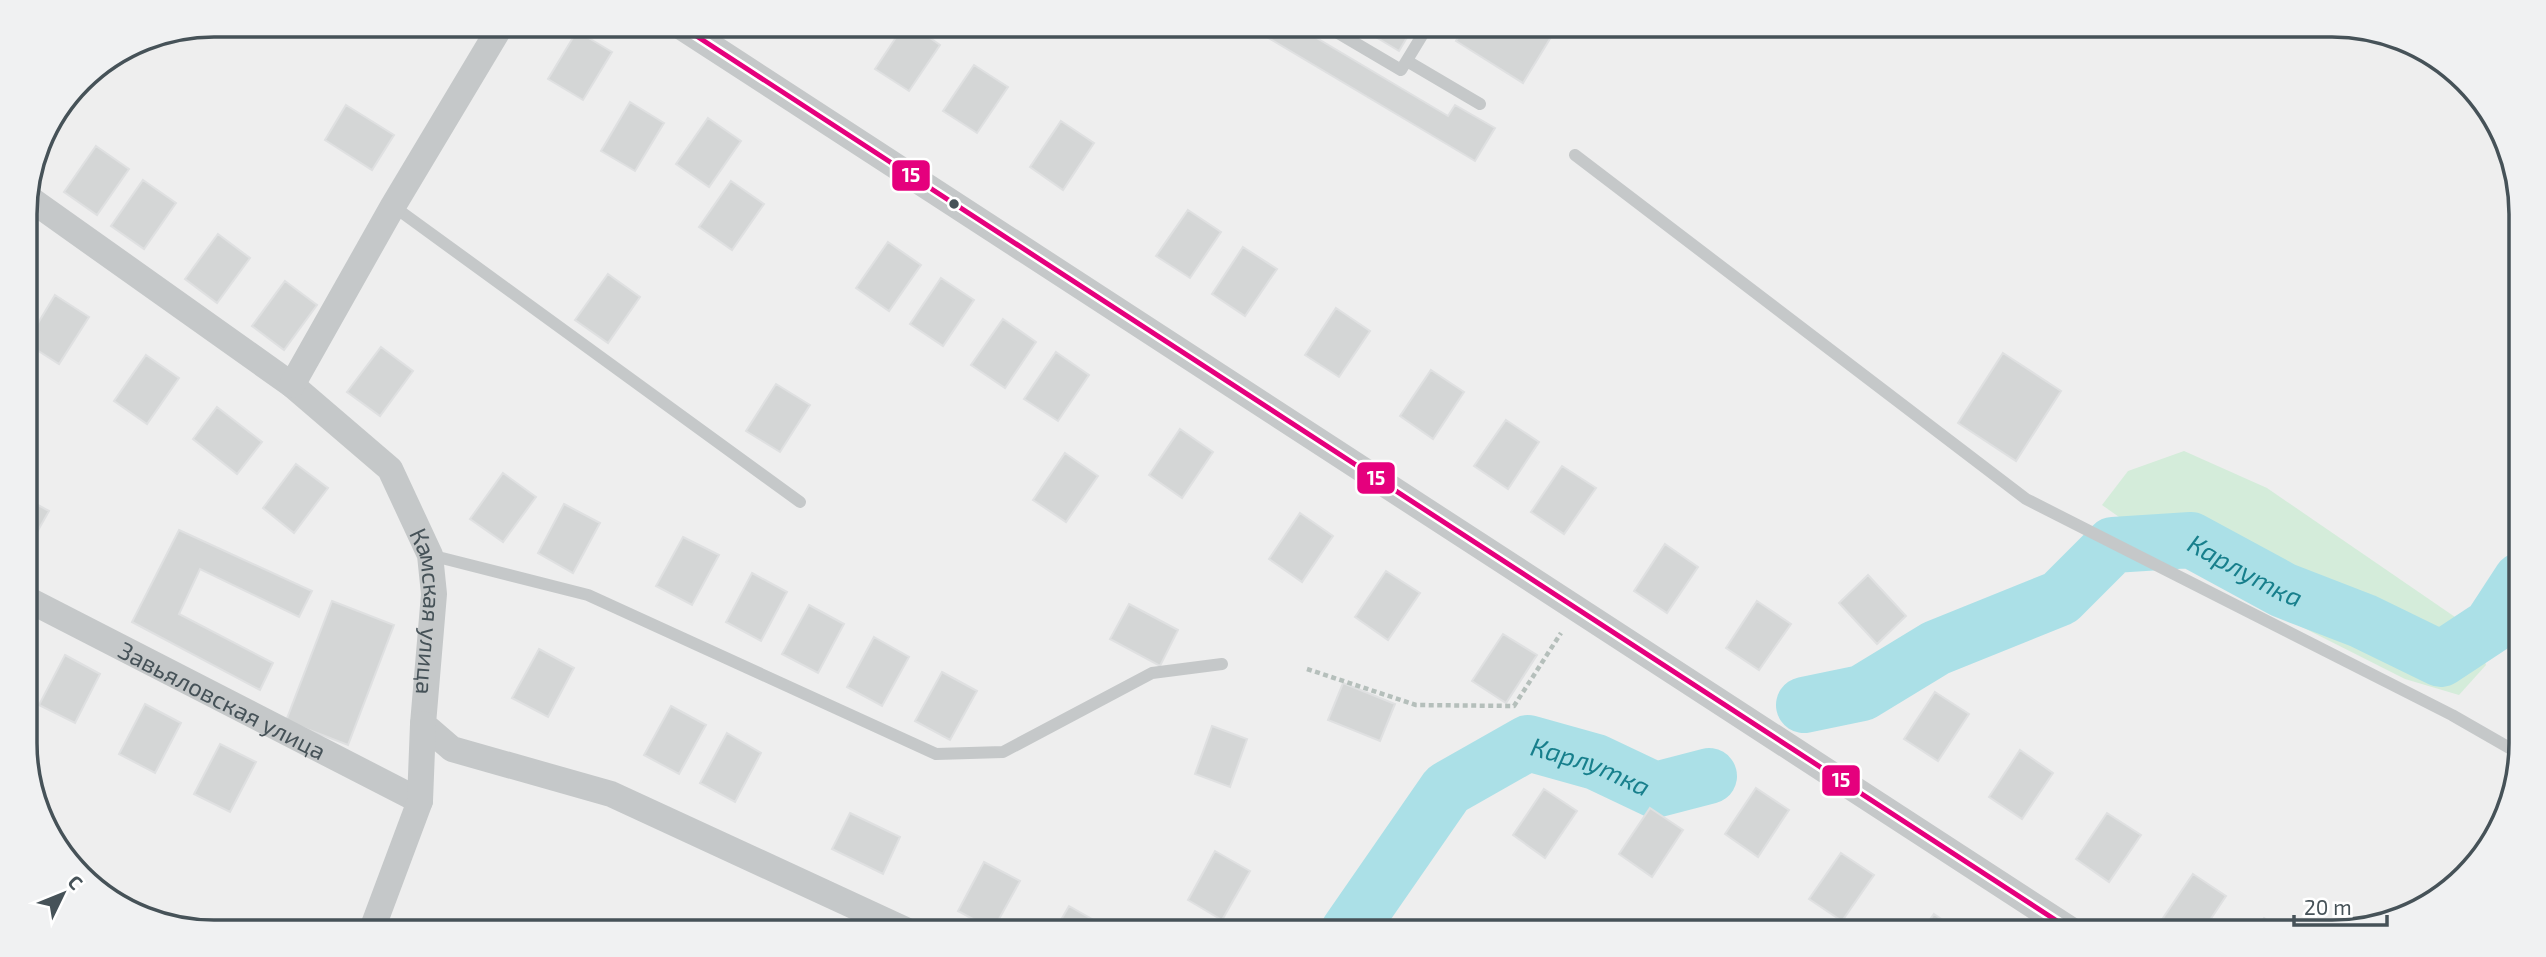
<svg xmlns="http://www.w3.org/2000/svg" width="2546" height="957" font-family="'Exo 2',sans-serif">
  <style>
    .green { fill: #d4ecda }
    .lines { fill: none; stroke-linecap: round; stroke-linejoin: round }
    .river { stroke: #abe0e7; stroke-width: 56 }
    .building { fill: #d4d6d6; stroke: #dfe0e1; stroke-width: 2 }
    .path { stroke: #b5bfbb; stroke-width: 4.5; stroke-dasharray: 5 3.5; stroke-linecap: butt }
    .lane { stroke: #c5c8c9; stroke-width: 12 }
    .street { stroke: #c5c8c9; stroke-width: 26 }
    .bus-1-casing { stroke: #fff; stroke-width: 10 }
    .bus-1 { stroke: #e5007d; stroke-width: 5 }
    .bus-dot { fill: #465258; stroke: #fff; stroke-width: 2.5 }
    .labels { text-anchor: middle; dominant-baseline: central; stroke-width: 7; stroke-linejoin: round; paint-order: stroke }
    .street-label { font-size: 24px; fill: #465258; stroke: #fff }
    .water-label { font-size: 26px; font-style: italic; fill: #177f8c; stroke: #fff }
    .rim { fill: none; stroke: #465258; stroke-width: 3.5 }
    .line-badge { stroke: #fff; stroke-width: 2.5 }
    .badge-label { font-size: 19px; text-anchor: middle; font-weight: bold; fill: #fff }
  </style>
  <rect width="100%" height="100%" fill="#eee"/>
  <path class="green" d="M2184,451L2267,488L2474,630L2486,665L2459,695L2405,679L2207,579L2102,505L2128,471Z"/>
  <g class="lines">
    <g class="river">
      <path id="s1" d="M1804,705L1862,693L1936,648L2060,598L2113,545L2191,540L2283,590L2363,621L2441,659L2491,626L2521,580"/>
      <path id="s2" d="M1348,932L1447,789L1528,743L1596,762L1655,790L1709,776"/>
    </g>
  </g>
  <path class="building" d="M905,24H910L940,45L909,91L875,69Z
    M1245,24H1293L1448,116L1455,105L1495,128L1475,161Z
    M1354,24H1415L1399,51Z
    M1466,24H1559L1523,83L1456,41Z
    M577,31L612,52L583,100L548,79Z
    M974,65L1008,87L977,133L943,111Z
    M630,102L664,123L635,171L601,151Z
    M346,105L394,135L372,170L325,140Z
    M53,118L60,122L37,155L44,130Z
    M708,118L741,141L709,187L676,164Z
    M1061,121L1094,143L1063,190L1030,167Z
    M96,146L129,169L97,215L64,192Z
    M143,180L176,203L144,249L111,226Z
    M731,181L764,204L732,250L699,227Z
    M1188,210L1221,232L1190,278L1156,256Z
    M218,234L250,258L217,303L185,279Z
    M888,242L921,265L889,311L856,288Z
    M1243,247L1277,269L1245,316L1212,294Z
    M608,274L640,297L608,343L575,320Z
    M941,278L974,300L943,346L910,324Z
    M285,281L317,305L284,350L252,326Z
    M55,295L89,317L59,364L26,343Z
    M1336,308L1370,331L1339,377L1305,355Z
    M1003,319L1036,342L1005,388L971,365Z
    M381,347L413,371L380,416L347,392Z
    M1056,352L1089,375L1058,421L1024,399Z
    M2003,353L2061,391L2016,461L1958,423Z
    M146,355L179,378L147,424L114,401Z
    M1431,370L1464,392L1433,439L1400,416Z
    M776,384L810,405L780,452L746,431Z
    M217,407L262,442L237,474L193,439Z
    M1506,420L1539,442L1508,489L1474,466Z
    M1180,429L1213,452L1182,498L1149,475Z
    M1065,453L1098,476L1066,522L1033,500Z
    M296,464L328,488L294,533L263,508Z
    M1562,466L1596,488L1564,534L1531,512Z
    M503,473L536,497L503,542L470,519Z
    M27,499L49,511L27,550Z
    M564,504L600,523L573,573L538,553Z
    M1300,513L1333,536L1302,582L1269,559Z
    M179,530L312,591L299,617L200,569L179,614L273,663L260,690L132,622Z
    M683,537L719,555L692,605L656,586Z
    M1665,544L1698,567L1667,613L1634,591Z
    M1386,571L1420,593L1388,640L1355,617Z
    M752,573L787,592L761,641L726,622Z
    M1868,575L1906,616L1877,644L1839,603Z
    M332,601L394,625L348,745L286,721Z
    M1757,601L1791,624L1759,670L1726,648Z
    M1129,604L1178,630L1160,666L1110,639Z
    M809,605L844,624L818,673L782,654Z
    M1503,634L1537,655L1506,703L1472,681Z
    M874,637L909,657L882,706L847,687Z
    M539,649L574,668L548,717L512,698Z
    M65,655L100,674L75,723L39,705Z
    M942,672L977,691L950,740L915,721Z
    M1343,683L1395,704L1380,741L1328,720Z
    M1935,692L1969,714L1938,761L1904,739Z
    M145,704L181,723L155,773L119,754Z
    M671,706L706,725L679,774L644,755Z
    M1212,726L1247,739L1230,787L1195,774Z
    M727,733L761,753L735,802L700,783Z
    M220,744L256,762L230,812L194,794Z
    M2020,750L2053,773L2022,819L1989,797Z
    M1756,788L1789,810L1758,857L1725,834Z
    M1544,789L1577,811L1545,858L1513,835Z
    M1650,808L1683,830L1652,877L1619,854Z
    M850,813L900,837L883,874L832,849Z
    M2107,813L2141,835L2109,882L2076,859Z
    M1215,851L1250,871L1222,920L1188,900Z
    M1841,853L1874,875L1842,921L1809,899Z
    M984,862L1020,881L993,930L958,911Z
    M2193,874L2226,896L2202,932H2179L2161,921Z
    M1069,906L1104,926L1101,932H1054Z
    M1934,914L1960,932H1921Z
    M2264,918L2285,932H2254Z"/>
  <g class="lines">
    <path class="path" d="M1307,669L1416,705L1514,706L1561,633"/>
    <path class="lane" d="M1323,24L1401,70L1429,24
      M2376,32L2418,51
      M1407,61L1480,104
      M1575,155L2026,499L2452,715L2520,754
      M393,206L800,502
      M430,555L588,595L936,754L1003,752L1152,673L1222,664"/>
    <g class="street">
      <path d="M677,24L2074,932"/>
      <path id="s3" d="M26,196L292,385L390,469L430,555L434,594L423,724L452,749L611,794L910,932"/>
      <path d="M292,385L393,206L502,24"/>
      <path id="s4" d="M27,599L420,801"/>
      <path d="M371,932L420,801L423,724"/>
    </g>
    <g class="bus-1-casing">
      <path id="bus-1" d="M678,24L2074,932"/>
    </g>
    <use href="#bus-1" class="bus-1"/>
  </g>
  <circle class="bus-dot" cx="954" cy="204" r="6"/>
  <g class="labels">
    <g class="street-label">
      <text stroke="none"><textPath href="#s3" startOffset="606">Камская улица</textPath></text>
      <text stroke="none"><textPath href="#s4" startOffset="220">Завьяловская улица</textPath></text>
    </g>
    <g class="water-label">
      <text stroke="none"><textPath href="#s1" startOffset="495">Карлутка</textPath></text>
      <text stroke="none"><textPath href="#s2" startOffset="334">Карлутка</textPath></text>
    </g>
  </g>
  <path d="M0 0H2546V957H0ZM214 37H2332A177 177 0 0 1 2509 214V743A177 177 0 0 1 2332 920H214A177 177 0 0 1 37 743V214A177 177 0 0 1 214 37Z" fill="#f0f1f2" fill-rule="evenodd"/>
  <path class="rim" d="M214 37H2332A177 177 0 0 1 2509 214V743A177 177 0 0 1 2332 920H214A177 177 0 0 1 37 743V214A177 177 0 0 1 214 37Z"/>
  <g class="line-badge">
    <rect x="891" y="159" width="40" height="33" rx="7" fill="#e5007d"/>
    <rect x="1356" y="461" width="40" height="34" rx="7" fill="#e5007d"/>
    <rect x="1821" y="764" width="40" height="33" rx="7" fill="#e5007d"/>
  </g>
  <g class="badge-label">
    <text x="911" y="182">15</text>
    <text x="1376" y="485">15</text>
    <text x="1841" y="787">15</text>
  </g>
  <g transform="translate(63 894) rotate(47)" stroke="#ffffff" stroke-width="5" paint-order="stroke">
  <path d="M0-5L12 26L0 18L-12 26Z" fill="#465258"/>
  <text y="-10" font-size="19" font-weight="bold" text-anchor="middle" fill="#465258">С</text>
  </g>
  <path d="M2294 915v10h93v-10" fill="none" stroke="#465258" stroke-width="3.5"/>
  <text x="2304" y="915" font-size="21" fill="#465258" stroke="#ffffff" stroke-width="5" paint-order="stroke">20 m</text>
</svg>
